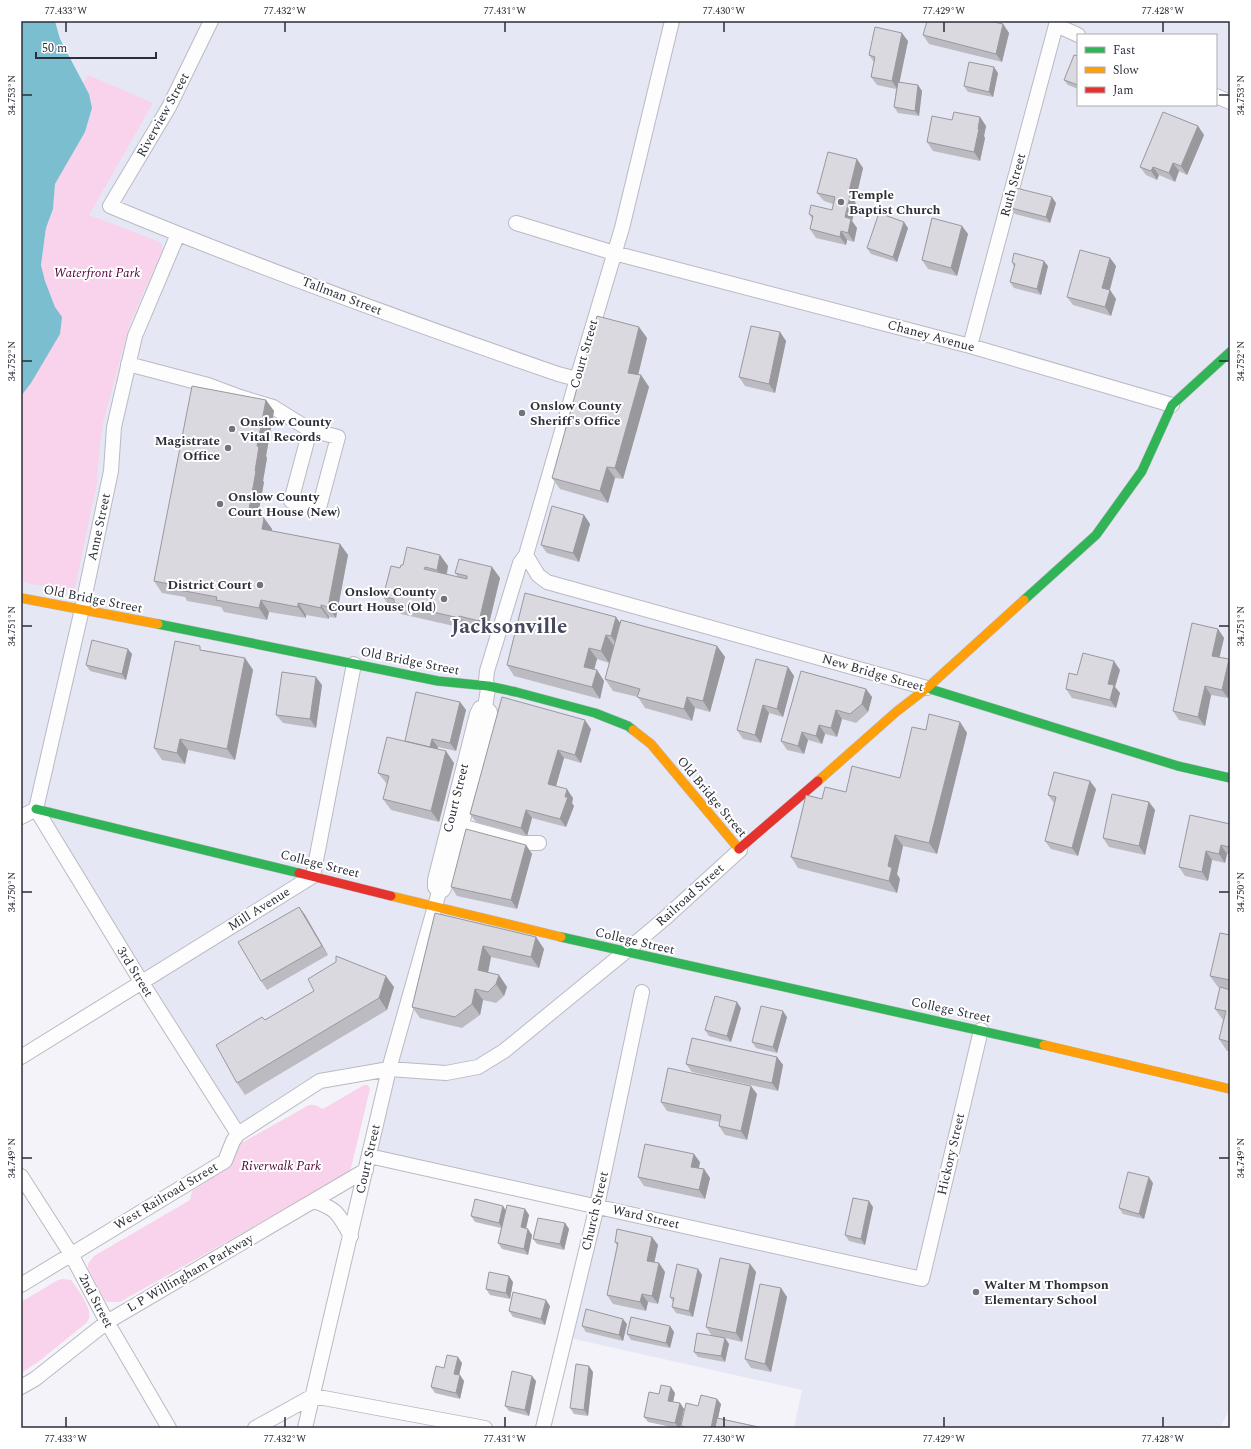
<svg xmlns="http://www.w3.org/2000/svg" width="1251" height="1449" font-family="Spectral,serif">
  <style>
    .built { fill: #e6e7f5; fill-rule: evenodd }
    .green { fill: #f8d3eb }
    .water { fill: #7abed0 }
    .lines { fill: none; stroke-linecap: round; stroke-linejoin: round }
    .street-casing { stroke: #b9bac1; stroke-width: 16 }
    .fast-casing { stroke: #b9bac1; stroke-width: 10 }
    .slow-casing { stroke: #b9bac1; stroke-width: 10 }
    .jam-casing { stroke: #b9bac1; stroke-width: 10 }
    .street { stroke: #fdfdfe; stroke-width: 14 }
    .fast { stroke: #30b455; stroke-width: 9 }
    .slow { stroke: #ff9f0a; stroke-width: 9 }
    .jam { stroke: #e5322d; stroke-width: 9 }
    .wall { fill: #bcbbc1 }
    .shaded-wall { fill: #99989d }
    .building { fill: #dbd9e0; stroke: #99989d }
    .ticks { fill: none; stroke: #2c2e38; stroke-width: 1.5 }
    .poi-dot { fill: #72737c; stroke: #fff; stroke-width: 1.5 }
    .labels { text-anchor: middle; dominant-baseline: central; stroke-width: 4; stroke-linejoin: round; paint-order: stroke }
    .street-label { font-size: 13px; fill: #2c2e38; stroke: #fff }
    .poi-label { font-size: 13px; font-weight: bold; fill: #2c2e38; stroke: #fff; text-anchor: start }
    .park-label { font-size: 13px; font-style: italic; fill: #54013b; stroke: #fff }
    .town-label { font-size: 21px; font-weight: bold; fill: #46485e; stroke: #fff }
    .neatline { fill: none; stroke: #2c2e38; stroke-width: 1.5 }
    .ticks-label { font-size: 10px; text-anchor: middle; fill: #2c2e38 }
  </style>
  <rect width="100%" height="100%" fill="#f3f3f9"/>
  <path class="built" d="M55,21H1230V1408L1220,1428H794L802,1390L565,1337L597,1206L369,1156L389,1069L320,1081L238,1134L36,809L21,817V396L31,383L60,334L46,228L72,156L89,94L60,39ZM1078,35H1216V105H1078Z"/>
  <path class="green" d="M88,75L153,103L89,215L158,241L162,244V251L130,323L103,423L99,453L97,483L75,588L69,591L21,582V396L31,383L62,317L55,307L45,281L41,265L46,228L53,209L55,184L85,132L92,108L89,94L83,83Z
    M364,1085H368L370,1089L350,1172L120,1302H107L104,1299L88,1268V1264L94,1256L190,1200L192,1191L224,1170L228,1166L238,1145L309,1105H315L323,1109Z
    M63,1279L71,1280C77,1288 92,1308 89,1318C88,1321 87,1322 85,1324L38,1362L21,1373V1302L58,1280Z"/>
  <path class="water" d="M21,21H55L60,39L89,94L92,108L85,132L55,184L53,209L46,228L41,265L45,281L55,307L62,317L60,334L31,383L21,396Z"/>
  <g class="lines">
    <g class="street-casing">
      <path id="street" d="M211,21L169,107L110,206C257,267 408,322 558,374L577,379
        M1216,96L1230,102
        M516,223L614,253L970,346L1172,405
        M970,346L1056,25L1078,35
        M128,364L208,385L240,397L273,407L310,430L291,501L319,508L338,437L310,430
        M526,555L538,575L547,582L927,688
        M485,707L488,689L486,681L487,671L520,563L526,555L577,379L622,228L672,21
        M36,809L142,983L238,1134
        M21,817L36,809L82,609L111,471L114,427L135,336L178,234
        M461,826L523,843H539
        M439,892L435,887V880L477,714L480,708L485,707
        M21,1057L313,876L354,664
        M369,1156L922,1279L981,1030
        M21,1176L71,1254L107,1322L169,1428
        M314,1201C339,1210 338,1214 351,1236
        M21,1285L225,1161L233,1141L238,1134L320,1081L389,1069L446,1073L478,1067L504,1051L625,952L663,920L740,850
        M21,1387L35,1379L107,1322L366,1170
        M255,1428L313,1396L485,1428
        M305,1428L389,1069L439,892L443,890L446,884L490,718V712L485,707
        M543,1428L597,1206L642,992"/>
    </g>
    <g class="fast-casing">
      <path id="fast" d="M1024,600L1096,535L1142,471L1172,405L1230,352
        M158,624L438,681L488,686L516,692L595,713L628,726L633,730
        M927,688L1178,766L1230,778
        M36,809L299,873
        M561,937L1044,1045"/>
    </g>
    <g class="slow-casing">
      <path id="slow" d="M21,598L158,624
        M633,730L651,744L739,849
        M818,781L896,712L927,688L1024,600
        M391,896L561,937
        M1044,1045L1230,1089"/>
    </g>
    <g class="jam-casing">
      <path id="jam" d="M739,849L818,781
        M299,873L391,896"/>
    </g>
    <use href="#street" class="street"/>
    <use href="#fast" class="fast"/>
    <use href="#slow" class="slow"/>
    <use href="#jam" class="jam"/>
  </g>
  <path class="wall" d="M1003,24L1009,33L1002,62L929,44L923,35Z
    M908,41L899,82L918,85L922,91L919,116L898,113L894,107L896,89L877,85L871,77L874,62L869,55Z
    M1078,56V89L1068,85L1064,80Z
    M998,73L993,97L968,92L964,86Z
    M980,117L986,126L984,136L985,138L980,161L933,151L927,142L952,120Z
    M1198,126L1204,135L1187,175L1179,171L1175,182L1159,175L1157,180L1146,175L1140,167Z
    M863,168L855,202L856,205L852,221L857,228L854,242L847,240L846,245L816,238L810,229L812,219L809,214L832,210L833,204L824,201L817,193Z
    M1056,203L1050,223L1015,214L1011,208Z
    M962,226L968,234L957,276L928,269L922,260Z
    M908,228L897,262L871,254L867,248Z
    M1110,258L1116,266L1110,290L1116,299L1111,316L1073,305L1067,297Z
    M1012,262L1048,266L1041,295L1014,288L1010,282L1014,267Z
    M639,327L647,338L638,375H641L649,387L623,479L615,478L608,503L560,489L552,478Z
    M780,332L786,341L775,393L745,386L739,377Z
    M266,400L274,411L266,456L267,458L263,481L264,482L258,516L264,518L272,529V531L340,544L348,555L336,618L329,617V619L306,615V618L269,612L267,620L224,612L221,607L187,601L185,597L162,593L154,581Z
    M584,515L590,524L579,562L547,553L541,545Z
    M440,555L448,566L447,575L458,577L455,573L492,567L500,578L487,632L467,627V629L401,614L399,610L391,608L383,597L400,568L403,565Z
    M620,623L717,646L725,657L710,712L695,708L692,721L645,708L638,697L613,691L605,679L609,663L597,659L594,669L597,670L604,681L600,699L514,676L507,665Z
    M1218,629L1224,638L1219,657L1229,659L1230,661V690L1228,698L1211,695L1205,726L1179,720L1173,711Z
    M203,650L245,658L253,670L235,760L188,750L185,764L162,760L154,748Z
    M132,654L126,680L90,671L86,665Z
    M788,667L794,676L783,717L769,713L761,743L743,739L737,730Z
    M1120,670L1115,687L1120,693L1116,708L1072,698L1066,689L1077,675Z
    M322,685L316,728L283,723L276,715Z
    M866,689L872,697L868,712L856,723L842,719L837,737L825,734L822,744L808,740L804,754L787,750L781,741Z
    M502,697L591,729L581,763L564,758L556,786L573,798L572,803L574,806L566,827L532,818L527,836L476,822L470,814Z
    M460,702L466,710L456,751L438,747L437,749L454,763L439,822L391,810L383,799L387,784L378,773L405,741Z
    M960,722L967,733L937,854L903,846L897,874L900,879L897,893L798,868L791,857L822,799L900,778L926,730Z
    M1096,789L1078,856L1051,849L1045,841L1054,803L1048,795Z
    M1149,802L1155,810L1145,855L1109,847L1103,838Z
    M1230,824V854H1227L1225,863L1212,860L1208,881L1185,876L1179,867Z
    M526,845L532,854L517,909L457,896L451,887Z
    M299,907L305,915L328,955L267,990L261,981Z
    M435,913L536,937L544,949L539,968L491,957L488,973L499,975L507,987L504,996L496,1003L483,1000L480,1015L462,1028L420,1018L412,1007Z
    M1230,935V1051H1227L1219,1039L1223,1020L1215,1009L1220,988L1218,987L1210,976Z
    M394,987L387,1010L245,1095L237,1083L265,1020Z
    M741,1008L731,1042L709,1036L705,1030Z
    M787,1017L777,1053L756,1048L752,1042Z
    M777,1057L783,1065L778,1091L692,1072L686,1064Z
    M757,1094L747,1140L725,1135L719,1126L720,1122L667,1111L661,1102Z
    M700,1162L699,1168L704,1169L710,1178L705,1199L644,1186L638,1177Z
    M1153,1183L1144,1219L1123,1214L1119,1208Z
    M873,1207L865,1245L849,1241L845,1235Z
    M525,1209L529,1215L526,1228L532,1235L528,1255L502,1249L498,1243L501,1228L475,1222L471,1216L506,1210Z
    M565,1223L569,1229L564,1250L537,1244L533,1239Z
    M652,1237L658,1245L654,1262L659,1263L665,1272L658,1304L648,1302L646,1311L613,1304L607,1295L617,1246L615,1242Z
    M750,1264L756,1272L742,1342L725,1338L729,1344L725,1362L698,1357L694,1352L712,1336L706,1327Z
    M698,1269L702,1275L693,1317L676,1313L672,1307L673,1302L670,1297Z
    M513,1282L510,1299L490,1295L486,1289Z
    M781,1288L787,1297L771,1372L751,1368L745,1359Z
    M550,1306L545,1325L513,1317L509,1311Z
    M627,1324L623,1341L586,1332L582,1326Z
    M670,1326L674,1332L670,1348L631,1340L627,1334Z
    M462,1363L459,1375L464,1381L460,1399L435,1393L431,1387L444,1368Z
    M593,1372L588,1416L574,1414L570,1408Z
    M536,1381L529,1416L509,1411L505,1406Z
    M675,1393L673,1402L680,1403L684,1409L680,1428H676L648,1422L644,1417L659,1394Z
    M721,1404L718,1418L763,1428H682L681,1426L698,1406Z"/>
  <path class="shaded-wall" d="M1003,24L1009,33L1002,62L996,54Z
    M902,33L908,41L898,90L892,81Z
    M994,67L998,73L993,97L989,92Z
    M918,85L922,91L919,116L915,111Z
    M980,117L986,126L984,136L985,138L980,161L974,152Z
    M1198,126L1204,135L1187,175L1181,166Z
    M857,159L863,168L855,202L856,205L852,221L857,228L854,242L848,233L845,217L848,195Z
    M1173,163L1179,171L1175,182L1169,173Z
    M1153,167L1159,175L1157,180L1151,171Z
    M1052,197L1056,203L1050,223L1046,217Z
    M904,222L908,228L897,262L893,257Z
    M962,226L968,234L957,276L951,268Z
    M841,231L847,240L846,245L840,237Z
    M1110,258L1116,266L1108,296L1102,288Z
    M1044,261L1048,266L1041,295L1037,289Z
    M1110,290L1116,299L1111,316L1105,307Z
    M639,327L647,338L636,384L628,373Z
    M780,332L786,341L775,393L769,384Z
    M641,375L649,387L623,479L615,468Z
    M266,400L274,411L266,456L267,458L263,481L264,482L256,526L248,515L255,471L257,446Z
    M607,467L615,478L608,503L600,491Z
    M584,515L590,524L579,562L573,553Z
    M264,518L272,529L270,541L262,529Z
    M340,544L348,555L336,618L328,607Z
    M440,555L448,566L445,581L437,570Z
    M492,567L500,578L487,632L479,621Z
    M261,600L269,612L267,620L259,608Z
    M298,603L306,615V618L298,607Z
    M321,605L329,617V619L321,608Z
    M459,616L467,627V629L459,618Z
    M616,617L624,628L619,647L611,636Z
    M1218,629L1224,638L1218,664L1212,656Z
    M606,635L614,646L609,663L601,651Z
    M717,646L725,657L710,712L703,701Z
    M589,648L597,659L592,678L584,667Z
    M128,649L132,654L126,680L122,674Z
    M245,658L253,670L235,760L227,749Z
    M1229,659L1230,661V690L1228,698L1222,690Z
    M1114,661L1120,670L1115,687L1120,693L1116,708L1110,700L1108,684Z
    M788,667L794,676L783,717L777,709Z
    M597,670L604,681L600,699L592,687Z
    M316,677L322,685L316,728L310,719Z
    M1205,686L1211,695L1205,726L1198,717Z
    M866,689L872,697L868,712L862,704Z
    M687,697L695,708L692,721L684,709Z
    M460,702L466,710L456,751L450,743Z
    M763,705L769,713L761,743L755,735Z
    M836,710L842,719L837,737L831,728Z
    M585,720L591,729L581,763L575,755Z
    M960,722L967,733L937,854L929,843Z
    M819,725L825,734L822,744L816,736Z
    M802,732L808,740L804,754L798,746Z
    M180,739L188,750L185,764L177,753Z
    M432,739L438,747L435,758L429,750Z
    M558,750L564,758L554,793L548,784Z
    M446,751L454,763L439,822L431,811Z
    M1090,781L1096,789L1078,856L1072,848Z
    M567,789L573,798L572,803L574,806L566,827L560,819Z
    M1149,802L1155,810L1145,855L1139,846Z
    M526,810L532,818L527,836L521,828Z
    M895,835L903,846L897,874L900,879L897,893L889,881L888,866Z
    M526,845L532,854L517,909L511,900Z
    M1221,845L1227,854L1225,863L1219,854Z
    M1206,851L1212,860L1208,881L1202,872Z
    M299,907L305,915L328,955L322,946Z
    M536,937L544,949L539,968L531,957Z
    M483,946L491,957L486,982L478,970Z
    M499,975L507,987L504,996L496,984Z
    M386,976L394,987L387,1010L379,998Z
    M475,989L483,1000L480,1015L472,1004Z
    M737,1002L741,1008L731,1042L727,1036Z
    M783,1011L787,1017L777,1053L773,1047Z
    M777,1057L783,1065L778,1091L772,1083Z
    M751,1086L757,1094L747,1140L741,1131Z
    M694,1154L700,1162L697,1176L691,1167Z
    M704,1169L710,1178L705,1199L699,1190Z
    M1149,1177L1153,1183L1144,1219L1139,1214Z
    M869,1201L873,1207L865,1245L861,1239Z
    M503,1206L507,1212L503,1229L499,1223Z
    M525,1209L529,1215L525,1233L521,1227Z
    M565,1223L569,1229L564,1250L560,1244Z
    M528,1229L532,1235L528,1255L524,1249Z
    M652,1237L658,1245L653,1269L647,1261Z
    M659,1263L665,1272L658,1304L652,1296Z
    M750,1264L756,1272L742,1342L736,1333Z
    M698,1269L702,1275L693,1317L689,1311Z
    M509,1276L513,1282L510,1299L506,1293Z
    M781,1288L787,1297L771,1372L765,1364Z
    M642,1294L648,1302L646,1311L640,1302Z
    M546,1300L550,1306L545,1325L541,1319Z
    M623,1319L627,1324L623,1341L619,1335Z
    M670,1326L674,1332L670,1348L666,1343Z
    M725,1338L729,1344L725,1362L721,1356Z
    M458,1357L462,1363L458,1379L454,1374Z
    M589,1366L593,1372L588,1416L584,1410Z
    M460,1375L464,1381L460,1399L456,1393Z
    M532,1376L536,1381L529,1416L525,1410Z
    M671,1387L675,1393L672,1407L668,1401Z
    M717,1399L721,1404L716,1428H711Z
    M680,1403L684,1409L680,1428H679L675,1423Z"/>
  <path class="building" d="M927,21H990L1003,24L996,54L923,35Z
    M875,27L902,33L892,81L871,77L875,57L869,55Z
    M1074,55L1078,56V85L1064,80Z
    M969,62L994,67L989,92L964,86Z
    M898,82L918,85L915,111L894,107Z
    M954,112L980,117L978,129H979L974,152L927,142L932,116L952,120Z
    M1163,112L1198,126L1181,166L1173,163L1169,173L1153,167L1151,171L1140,167Z
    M828,152L857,159L848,195L850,196L845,217L851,219L848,233L841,231L840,237L810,229L813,216L809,214L811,205L832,210L835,197L817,193Z
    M1016,188L1052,197L1046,217L1011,208Z
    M879,213L904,222L893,257L867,248Z
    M932,218L962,226L951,268L922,260Z
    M1080,250L1110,258L1102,288L1110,290L1105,307L1067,297Z
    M1014,253L1044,261L1037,289L1010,282L1015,264L1012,262Z
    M597,316L639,327L628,373L641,375L615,468L607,467L600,491L552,478Z
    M751,326L780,332L769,384L739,377Z
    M192,386L266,400L257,446L259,447L255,471H256L248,515L264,518L262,529L340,544L328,607L321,605V608L298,603V607L261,600L259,608L216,600L217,597L179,590L180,586L154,581Z
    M552,506L584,515L573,553L541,545Z
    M407,547L440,555L437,570L425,567L424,569L467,579V576L455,573L459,559L492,567L479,621L459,616V618L394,603V599L383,597L391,566L400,568L401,565H403Z
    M525,593L616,617L611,636L606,635L601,651L589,648L584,667L597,670L592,687L507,665Z
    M621,620L717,646L703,701L687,697L684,709L637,697L640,689L605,679Z
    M1192,623L1218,629L1212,656L1229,659L1222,690L1205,686L1198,717L1173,711Z
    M92,640L128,649L122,674L86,665Z
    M175,641L200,646V650L245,658L227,749L180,739L177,753L154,748Z
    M1083,653L1114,661L1108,684L1114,685L1110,700L1066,689L1069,673L1077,675Z
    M756,659L788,667L777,709L763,705L755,735L737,730Z
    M801,671L866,689L862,704L850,714L836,710L831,728L819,725L816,736L802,732L798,746L781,741Z
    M282,672L316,677L310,719L276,715Z
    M416,692L460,702L450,743L432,739L430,747L405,741Z
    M502,697L585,720L575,755L558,750L548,784L567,789L565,797H568L560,819L526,810L521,828L470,814Z
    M929,714L960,722L929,843L895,835L888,866L892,868L889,881L791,857L806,795L822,799L825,787L846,792L852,766L900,778L912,727L926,730Z
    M387,737L446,751L431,811L383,799L389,776L378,773Z
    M1054,772L1090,781L1072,848L1045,841L1056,797L1048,795Z
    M1112,794L1149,802L1139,846L1103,838Z
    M1190,815L1230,824V843L1229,847L1221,845L1219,854L1206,851L1202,872L1179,867Z
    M466,829L526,845L511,900L451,887Z
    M299,907L322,946L261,981L238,942Z
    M435,913L536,937L531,957L483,946L478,970L499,975L496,984L488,992L475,989L472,1004L455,1017L412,1007Z
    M1220,933L1230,935V980L1210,976Z
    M336,956L386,976L379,998L237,1083L216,1045L262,1017L265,1020L314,991L308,979L336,962Z
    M1220,987L1230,990V1042L1219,1039L1226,1011L1215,1009Z
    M715,996L737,1002L727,1036L705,1030Z
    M761,1006L783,1011L773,1047L752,1042Z
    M692,1038L777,1057L772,1083L686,1064Z
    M668,1068L751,1086L741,1131L719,1126L721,1115L661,1102Z
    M645,1144L694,1154L691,1167L704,1169L699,1190L638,1177Z
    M1128,1172L1149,1177L1139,1214L1119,1208Z
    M853,1198L869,1201L861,1239L845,1235Z
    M475,1199L503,1206L499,1223L471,1216Z
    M507,1205L525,1209L521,1227L528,1229L524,1249L498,1243Z
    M538,1218L565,1223L560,1244L533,1239Z
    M617,1229L652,1237L647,1261L659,1263L652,1296L642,1294L640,1302L607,1295L618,1243L615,1242Z
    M720,1258L750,1264L736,1333L706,1327Z
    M677,1264L698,1269L689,1311L672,1307L674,1298L670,1297Z
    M489,1272L509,1276L506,1293L486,1289Z
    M760,1284L781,1288L765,1364L745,1359Z
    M513,1292L546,1300L541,1319L509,1311Z
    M586,1309L623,1319L619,1335L582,1326Z
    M631,1317L670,1326L666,1343L627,1334Z
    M697,1333L725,1338L721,1356L694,1352Z
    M447,1355L458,1357L454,1374L460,1375L456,1393L431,1387L436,1366L444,1368Z
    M576,1364L589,1366L584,1410L570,1408Z
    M512,1371L532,1376L525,1410L505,1406Z
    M661,1385L671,1387L668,1401L680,1403L675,1423L644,1417L649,1392L659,1394Z
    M701,1395L717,1399L711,1428H690L681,1426L686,1403L698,1406Z
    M717,1418L763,1428H715Z"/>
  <path class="ticks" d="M66,22V32M285,22V32M505,22V32M724,22V32M944,22V32M1163,22V32M22,95H32M1219,95H1229M22,361H32M1219,361H1229M22,626H32M1219,626H1229M22,892H32M1219,892H1229M22,1158H32M1219,1158H1229M66,1417V1427M285,1417V1427M505,1417V1427M724,1417V1427M944,1417V1427M1163,1417V1427"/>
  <g class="poi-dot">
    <circle cx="841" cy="202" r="4"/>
    <circle cx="522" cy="413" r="4"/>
    <circle cx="232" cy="429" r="4"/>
    <circle cx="228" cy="448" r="4"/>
    <circle cx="220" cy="504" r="4"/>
    <circle cx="260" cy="585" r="4"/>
    <circle cx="444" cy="599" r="4"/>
    <circle cx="976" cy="1292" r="4"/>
  </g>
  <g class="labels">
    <g class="street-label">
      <text transform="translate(163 115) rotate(-61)">Riverview Street</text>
      <text transform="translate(1013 185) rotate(-75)">Ruth Street</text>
      <text transform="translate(342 296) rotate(21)">Tallman Street</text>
      <text transform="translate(931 336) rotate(15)">Chaney Avenue</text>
      <text transform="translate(584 354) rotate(-74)">Court Street</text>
      <text transform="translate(99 527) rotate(-78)">Anne Street</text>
      <text transform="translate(93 599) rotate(11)">Old Bridge Street</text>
      <text transform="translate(410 661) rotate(11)">Old Bridge Street</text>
      <text transform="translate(873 673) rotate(16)">New Bridge Street</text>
      <text transform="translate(712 797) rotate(50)">Old Bridge Street</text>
      <text transform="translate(456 798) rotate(-76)">Court Street</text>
      <text transform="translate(320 864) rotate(14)">College Street</text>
      <text transform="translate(690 895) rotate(-42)">Railroad Street</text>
      <text transform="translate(259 909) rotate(-32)">Mill Avenue</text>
      <text transform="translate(635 941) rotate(13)">College Street</text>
      <text transform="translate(135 972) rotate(58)">3rd Street</text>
      <text transform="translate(951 1010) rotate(12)">College Street</text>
      <text transform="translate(951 1154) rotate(-77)">Hickory Street</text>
      <text transform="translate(368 1159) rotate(-77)">Court Street</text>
      <text transform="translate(166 1196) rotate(-31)">West Railroad Street</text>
      <text transform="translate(595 1211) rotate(-77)">Church Street</text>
      <text transform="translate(646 1217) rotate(13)">Ward Street</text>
      <text transform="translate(190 1273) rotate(-30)">L P Willingham Parkway</text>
      <text transform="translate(96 1301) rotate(62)">2nd Street</text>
    </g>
    <g class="poi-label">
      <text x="849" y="195">Temple<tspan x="849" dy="15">Baptist Church</tspan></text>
      <text x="530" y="406">Onslow County<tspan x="530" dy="15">Sheriff's Office</tspan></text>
      <text x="240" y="422">Onslow County<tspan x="240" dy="15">Vital Records</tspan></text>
      <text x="220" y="441" text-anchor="end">Magistrate<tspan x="220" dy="15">Office</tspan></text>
      <text x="228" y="497">Onslow County<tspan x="228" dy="15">Court House (New)</tspan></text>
      <text x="252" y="585" text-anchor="end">District Court</text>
      <text x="436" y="592" text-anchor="end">Onslow County<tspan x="436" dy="15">Court House (Old)</tspan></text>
      <text x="984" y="1285">Walter M Thompson<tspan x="984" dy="15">Elementary School</tspan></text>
    </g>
    <g class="park-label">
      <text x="97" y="273">Waterfront Park</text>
      <text x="281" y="1166">Riverwalk Park</text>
    </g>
    <g class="town-label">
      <text x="509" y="627">Jacksonville</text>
    </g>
  </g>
  <rect width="1251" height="1449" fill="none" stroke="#ffffff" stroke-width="44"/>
  <rect x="1077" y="34" width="140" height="72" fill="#ffffff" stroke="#ababaf"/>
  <rect x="1085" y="47" width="20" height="6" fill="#30b455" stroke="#ababaf"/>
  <text x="1113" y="54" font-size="12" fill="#2c2e38">Fast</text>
  <rect x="1085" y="67" width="20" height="6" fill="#ff9f0a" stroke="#ababaf"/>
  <text x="1113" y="74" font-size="12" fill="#2c2e38">Slow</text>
  <rect x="1085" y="87" width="20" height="6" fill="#e5322d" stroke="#ababaf"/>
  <text x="1113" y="94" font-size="12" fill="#2c2e38">Jam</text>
  <path d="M36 52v6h120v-6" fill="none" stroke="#2c2e38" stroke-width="2"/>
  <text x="42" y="52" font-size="12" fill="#2c2e38" stroke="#ffffff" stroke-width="3" paint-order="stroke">50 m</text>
  <rect x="22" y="22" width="1207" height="1405" class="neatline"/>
  <g class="ticks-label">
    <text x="66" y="14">77.433°W</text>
    <text x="285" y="14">77.432°W</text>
    <text x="505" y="14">77.431°W</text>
    <text x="724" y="14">77.430°W</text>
    <text x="944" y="14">77.429°W</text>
    <text x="1163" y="14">77.428°W</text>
    <text transform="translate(11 95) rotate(-90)" y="4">34.753°N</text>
    <text transform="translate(1240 95) rotate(-90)" y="4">34.753°N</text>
    <text transform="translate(11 361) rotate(-90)" y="4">34.752°N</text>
    <text transform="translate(1240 361) rotate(-90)" y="4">34.752°N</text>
    <text transform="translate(11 626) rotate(-90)" y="4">34.751°N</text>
    <text transform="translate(1240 626) rotate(-90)" y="4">34.751°N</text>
    <text transform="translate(11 892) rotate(-90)" y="4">34.750°N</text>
    <text transform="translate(1240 892) rotate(-90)" y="4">34.750°N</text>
    <text transform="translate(11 1158) rotate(-90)" y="4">34.749°N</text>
    <text transform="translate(1240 1158) rotate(-90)" y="4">34.749°N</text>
    <text x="66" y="1442">77.433°W</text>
    <text x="285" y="1442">77.432°W</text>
    <text x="505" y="1442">77.431°W</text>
    <text x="724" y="1442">77.430°W</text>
    <text x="944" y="1442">77.429°W</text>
    <text x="1163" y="1442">77.428°W</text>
  </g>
</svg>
